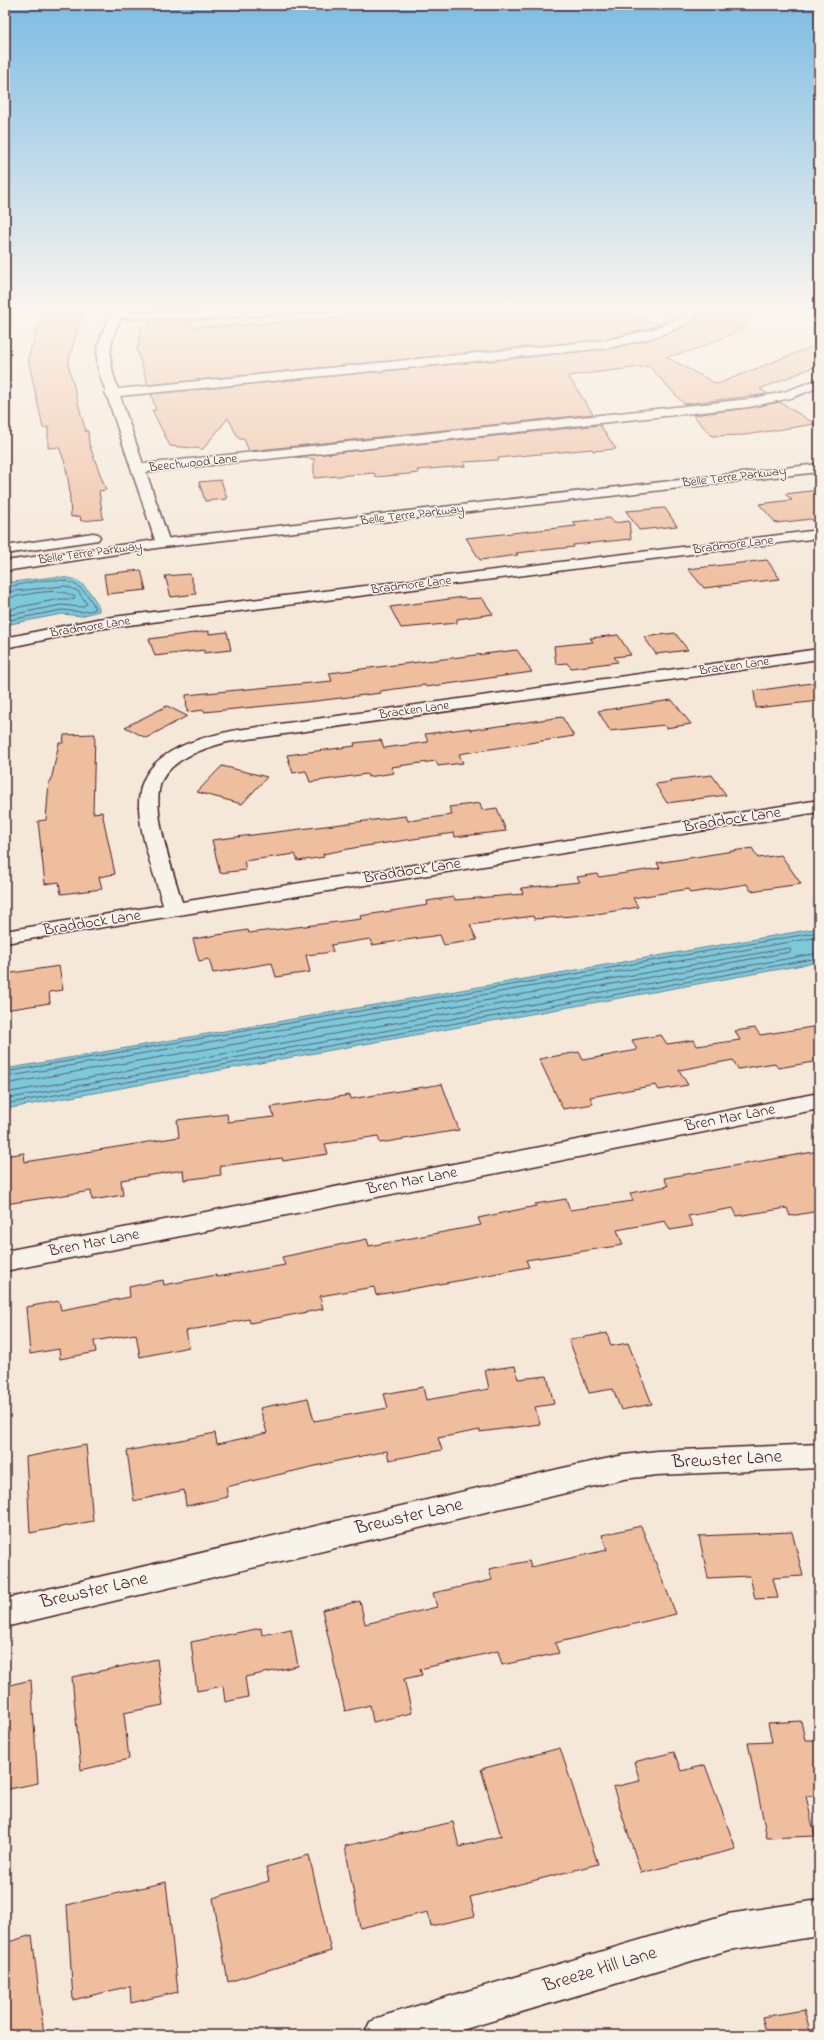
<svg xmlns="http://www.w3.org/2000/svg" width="824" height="2040" font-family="'Indie Flower',sans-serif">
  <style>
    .water { fill: #7cc9db; stroke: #688595 }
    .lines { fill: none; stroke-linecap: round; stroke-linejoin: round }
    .shore { stroke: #5e6371; stroke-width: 1 }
    .building { fill: #efbe9f; stroke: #4a1f2b }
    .minor-casing { stroke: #4a1f2b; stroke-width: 3 }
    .secondary-casing { stroke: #4a1f2b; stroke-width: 3 }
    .minor { fill: #f7f3e8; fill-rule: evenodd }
    .secondary { fill: #f7f3e8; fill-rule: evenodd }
    .labels { text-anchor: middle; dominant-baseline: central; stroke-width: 3; stroke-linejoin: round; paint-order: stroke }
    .far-street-label { font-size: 13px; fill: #4a1f2b; stroke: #f7f3e8 }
    .street-label { font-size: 16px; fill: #4a1f2b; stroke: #f7f3e8 }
    .near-street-label { font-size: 19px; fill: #4a1f2b; stroke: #f7f3e8 }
  </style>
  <rect width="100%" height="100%" fill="#f5e8d9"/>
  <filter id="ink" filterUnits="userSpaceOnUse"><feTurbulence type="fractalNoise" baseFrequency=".025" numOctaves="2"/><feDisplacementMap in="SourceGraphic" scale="8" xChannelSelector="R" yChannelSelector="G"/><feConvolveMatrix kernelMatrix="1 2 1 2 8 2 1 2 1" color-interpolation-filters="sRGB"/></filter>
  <g filter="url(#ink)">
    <path class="water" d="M53,577C74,577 82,580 93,597C96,602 100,606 99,611L81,616L62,614L5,625V583Z
      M819,928V962L5,1109V1069Z"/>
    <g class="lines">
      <path class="shore" d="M5,587C41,582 76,566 95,608L94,610L81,612L62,610L5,621
        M5,592L65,586L78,591L87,604L81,607L61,605L5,616
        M5,598C26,596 56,585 75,597L73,599H60L5,610
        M5,1072L819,932
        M5,1077L819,937
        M5,1084L789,948L791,950L790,952L5,1093
        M5,1099L819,953
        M5,1104L819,958"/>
    </g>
    <path class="building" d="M156,306H196L195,311H154Z
      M456,306H603L660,325L608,339L148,385L137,350L142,327H149L151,320H192L190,327L228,326L343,318L341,316Z
      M664,306H692L676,318L663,323Z
      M708,306H759L742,329L695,350L666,357L717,384L819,344V365L760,389L768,394L684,404L649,366L568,376L593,414L249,451L244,439H239L228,418L203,449L170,446L152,410H156L151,394L608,349L648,340L676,331L699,316Z
      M44,308H87L79,323L68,364L82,418L86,432L88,431L89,444L106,490L99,491L103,519L81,521L80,516L71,517L69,485L65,463L59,447L48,448V427L43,428L28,358Z
      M780,402L815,424L745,435L712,436L693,415L749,408Z
      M600,425L616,449L593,451L592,449L498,458L499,460L464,462L466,466L417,470L419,473L376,477L374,473L314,478V459L295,457Z
      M221,480L227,499L205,501L199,482Z
      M819,490V527L811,519L776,523L759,504L792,500L785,494Z
      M665,508L677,526L639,530L626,511Z
      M610,518L614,523L629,521L631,539L573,545L574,547L516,553L518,555L480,560L466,538L576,526L573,522Z
      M767,560L780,579L704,588L688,569Z
      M141,570L146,590L107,594L104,574Z
      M190,574L196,594L171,597L165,576Z
      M464,597L466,599L482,598L493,614L457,619V623L401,628L390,607Z
      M209,631V634L227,632L231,650L204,653V650L155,656L149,639Z
      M675,633L688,650L656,654L644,637Z
      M618,635L631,655L614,657L618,662L571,668L567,663L556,664L554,646L593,642L590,638Z
      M517,650L532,672L426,687L425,685L380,691L381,693L316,701L204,712V710L187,712L186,695L332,681L329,673Z
      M819,682V701L756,708L754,691Z
      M672,700L691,724L666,728L664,725L610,731L598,711Z
      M167,706L187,716L146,738L125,727Z
      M562,717L574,736L459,754L463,763L438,766L436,761L391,767L394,773L368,777L367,774L310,782L306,771L293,773L287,755L355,746L354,743L381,740L384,748L428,742L425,734L470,728L471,730Z
      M95,734L93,813L102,812L115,874L99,877L102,889L61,894L59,882L45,884L38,821L46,820L49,781H51L59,743H63L64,735Z
      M222,766L267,777L242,804L197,792Z
      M712,775L726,795L667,803L655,784L671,782L670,780Z
      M480,803L482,810L497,808L506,831L455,837L454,833L359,847L323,854L324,857L298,861L295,854L244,861L246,870L220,873L212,840L406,816L408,821L452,815L449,807Z
      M752,848L758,858L781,855L801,884L751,891L747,884L690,893L688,889L633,898L638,907L597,914L534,919L533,916L470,925L477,940L444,945L440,935L372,945L370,939L331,945L333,952L306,955L310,972L276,977L272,963L213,973L209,959L199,961L193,939L248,930L249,933L361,919L360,916L428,905L427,901L454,897L455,900L523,894L521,888L580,882L577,877L597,874L599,877L660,868L657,863Z
      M59,966L63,990L49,992L50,1003L5,1010V974Z
      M819,1026V1061L778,1068L775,1063L738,1069L733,1060L679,1070L688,1085L659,1090L656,1085L590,1097L593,1104L563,1109L539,1059L579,1052L583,1060L637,1050L632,1040L661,1035L667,1044L694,1040L697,1046L740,1040L735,1031L755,1028L760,1035Z
      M442,1084L459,1130L380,1143L378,1136L325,1144L328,1154L283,1161L282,1158L220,1166L221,1175L184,1180L183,1170L121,1180L123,1195L92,1200L91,1191L5,1204V1156L24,1153L25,1162L86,1152L179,1137L177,1120L227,1114L228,1122L274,1117L271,1107L350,1095L351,1099Z
      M819,1151V1211L790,1216L787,1208L737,1216L733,1208L688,1216L693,1226L670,1230L665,1221L617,1230L623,1245L526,1260L529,1267L457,1281L376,1295L374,1287L320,1296L323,1309L250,1323L249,1319L186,1331L189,1347L140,1357L136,1334L94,1341L96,1352L60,1359L59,1349L30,1354L26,1307L59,1301L61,1310L130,1297L129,1287L163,1280L164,1285L216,1275L217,1277L285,1265L282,1257L367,1239L369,1246L481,1225L478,1218L536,1206L535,1204L566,1199L570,1210L633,1201L630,1193L668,1186L664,1178Z
      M607,1333L611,1346L628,1343L652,1404L621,1410L613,1389L589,1393L569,1340Z
      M515,1366L518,1379L547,1376L554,1404L535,1407L540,1424L480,1432V1430L438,1438L442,1450L389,1460L387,1451L337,1461L226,1487L228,1497L186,1506L184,1490L134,1501L127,1451L215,1433L217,1444L267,1433L260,1408L308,1398L314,1421L388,1408L384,1394L423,1387L426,1400L489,1389L485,1370Z
      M86,1445L93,1521L30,1533L26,1457Z
      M641,1526L676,1614L555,1643L559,1653L502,1665L498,1651L420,1669L422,1675L404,1679L412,1713L373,1722L370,1705L345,1711L322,1610L360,1601L365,1624L437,1607L433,1593L492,1580L489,1569L529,1561L531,1567L607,1550L602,1535Z
      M792,1532L803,1576L773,1578L778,1598L755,1599L750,1576L708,1578L699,1536Z
      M261,1628L262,1635L291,1629L298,1666L245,1677L248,1697L225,1702L223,1686L197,1691L191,1642Z
      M157,1659L163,1705L124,1713L129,1759L81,1770L72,1677Z
      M31,1680L38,1783L5,1790V1686Z
      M801,1721L805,1740H819V1795L806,1796L815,1836L767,1838L748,1743L772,1742L768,1723Z
      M560,1748L598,1864L470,1897L475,1916L431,1926L428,1912L360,1928L345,1846L453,1822L459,1847L501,1836L481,1769Z
      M674,1752L681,1771L705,1765L736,1849L641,1873L613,1787L640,1781L634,1762Z
      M309,1855L331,1951L228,1982L213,1898L269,1881L266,1867Z
      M166,1882L178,1992L131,2003L130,1986L73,2000L67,1905Z
      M32,1935L44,2035H5V1943Z
      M804,2010L811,2035H767L762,2017Z"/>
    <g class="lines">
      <g class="minor-casing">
        <path id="minor" d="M117,306H129L125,312L211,313L301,306H354L348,309L211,319L121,318C107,345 108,361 118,389L608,340L653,329L677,319L694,306H707C687,333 639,341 608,348L120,396L143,464L749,399L784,392L819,379V387L791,398L749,407L146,472L170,543L168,546H158L156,543L107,396L105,393L106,391C103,384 99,375 98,367C94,345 106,322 117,306Z
          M819,530V538L97,629L5,648V638L97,619Z
          M819,649V659L227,742C205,748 173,758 162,780C149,808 174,873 182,902L819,800V812L5,943V931L163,905C155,876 134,822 140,792C147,750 202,737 237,730Z
          M819,1093V1109L5,1271V1251Z
          M819,1444V1468L657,1475L624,1479L5,1627V1599L563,1468L624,1455L657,1451Z
          M819,1900V1936L728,1950L445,2035H364L370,2022L383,2016L728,1914Z"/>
      </g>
      <g class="secondary-casing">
        <path id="secondary" d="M819,464V472L163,547L5,571V561L163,539Z
          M93,533L98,534L100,537L98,540L5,554V546Z"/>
      </g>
      <use href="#minor" class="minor"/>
      <use href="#secondary" class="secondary"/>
    </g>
  </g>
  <linearGradient id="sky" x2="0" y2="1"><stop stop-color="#7dbce3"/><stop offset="0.52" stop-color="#faf5ee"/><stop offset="1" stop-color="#faf5ee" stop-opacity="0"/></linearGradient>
  <rect width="824" height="592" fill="url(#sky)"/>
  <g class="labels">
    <g class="far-street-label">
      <text transform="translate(193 463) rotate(-6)">Beechwood Lane</text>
      <text transform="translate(734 477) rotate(-7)">Belle Terre Parkway</text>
      <text transform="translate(412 515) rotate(-7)">Belle Terre Parkway</text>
      <text transform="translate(733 545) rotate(-7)">Bradmore Lane</text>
      <text transform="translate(90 553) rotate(-8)">Belle Terre Parkway</text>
      <text transform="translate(411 585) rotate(-7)">Bradmore Lane</text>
      <text transform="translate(90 627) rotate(-9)">Bradmore Lane</text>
      <text transform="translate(734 666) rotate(-8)">Bracken Lane</text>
      <text transform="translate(414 710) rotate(-8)">Bracken Lane</text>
    </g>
    <g class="street-label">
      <text transform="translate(732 820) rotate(-9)">Braddock Lane</text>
      <text transform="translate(412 871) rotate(-9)">Braddock Lane</text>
      <text transform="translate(92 923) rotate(-9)">Braddock Lane</text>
      <text transform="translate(730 1118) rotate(-11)">Bren Mar Lane</text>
      <text transform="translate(412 1181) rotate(-11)">Bren Mar Lane</text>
      <text transform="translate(94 1243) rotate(-11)">Bren Mar Lane</text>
    </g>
    <g class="near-street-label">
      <text transform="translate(727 1460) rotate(-3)">Brewster Lane</text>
      <text transform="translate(409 1517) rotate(-13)">Brewster Lane</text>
      <text transform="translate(94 1591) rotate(-13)">Brewster Lane</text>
      <text transform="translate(600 1970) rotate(-17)">Breeze Hill Lane</text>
    </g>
  </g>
  <rect width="824" height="2040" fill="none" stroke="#f7f3e8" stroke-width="20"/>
  <rect x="10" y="10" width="804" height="2020" fill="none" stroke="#4a1f2b" stroke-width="1.5" filter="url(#ink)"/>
</svg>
